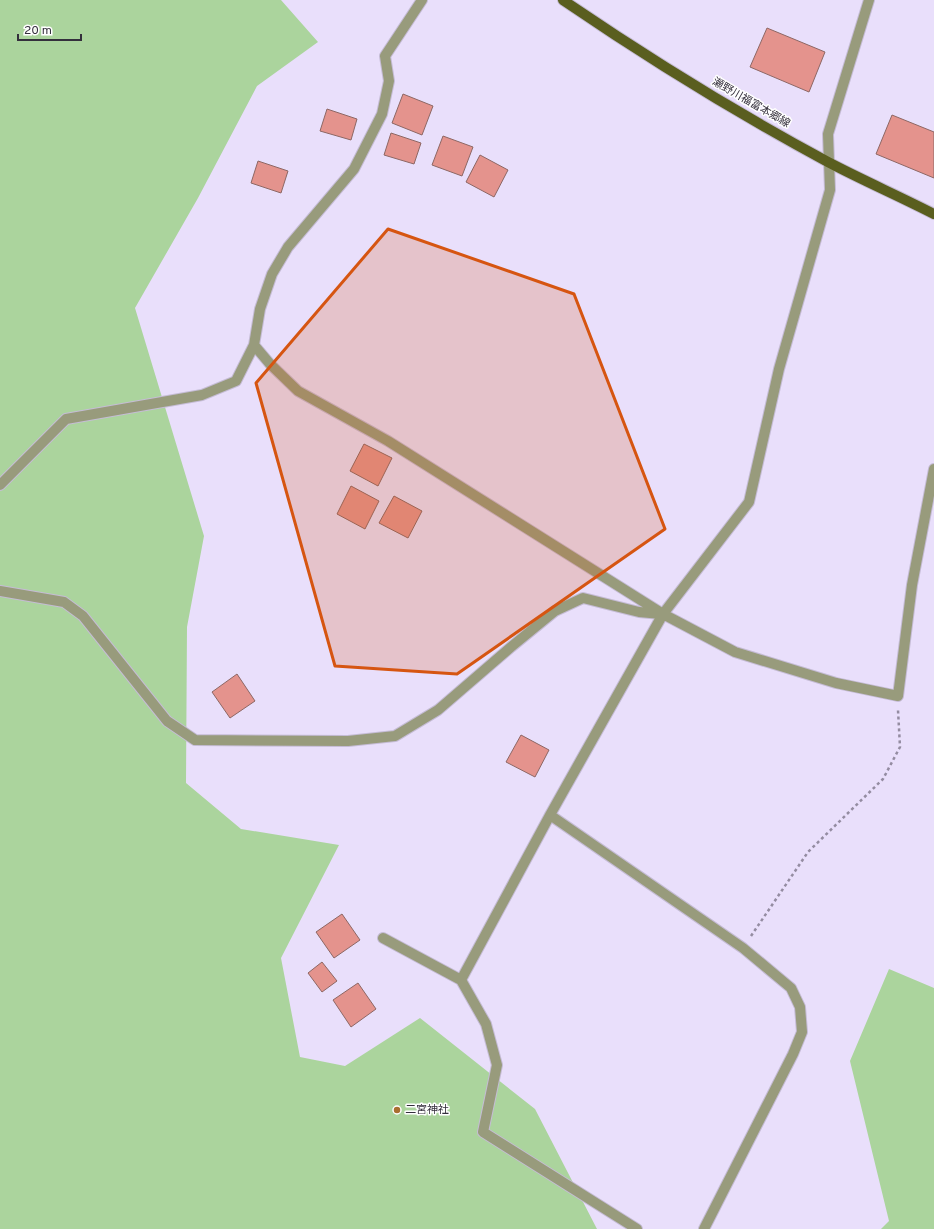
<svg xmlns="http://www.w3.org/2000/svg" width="934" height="1229" font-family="Overpass,'Noto Sans JP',sans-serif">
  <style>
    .green { fill: #abd49d }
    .building { fill: #e4938d; stroke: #8d6764 }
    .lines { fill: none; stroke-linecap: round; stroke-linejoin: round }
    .street-casing { stroke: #c5bcd5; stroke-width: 12 }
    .primary-casing { stroke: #c5bcd5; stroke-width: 12 }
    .path { stroke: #948ca1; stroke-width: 2.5; stroke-dasharray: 3 3; stroke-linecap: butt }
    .street { stroke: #989b7c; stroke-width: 10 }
    .primary { stroke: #5a5e1f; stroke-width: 10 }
    .marked { fill: #d65511; fill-opacity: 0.2; stroke: #d65511; stroke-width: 3; stroke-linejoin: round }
    .poi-dot { fill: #a96e2f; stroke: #fff; stroke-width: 1.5 }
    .labels { text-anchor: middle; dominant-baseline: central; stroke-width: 3; stroke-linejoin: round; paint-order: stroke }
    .street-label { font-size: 11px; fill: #342f3c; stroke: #fff }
    .poi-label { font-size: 11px; fill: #342f3c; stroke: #fff; text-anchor: start }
  </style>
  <rect width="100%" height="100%" fill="#e9dffb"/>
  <path class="green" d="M0,0H281L318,42L257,86L198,198L135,308L204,536L187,627L186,783L241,829L339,845L281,958L300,1057L345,1066L420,1018L535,1109L597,1229H0Z
    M889,969L934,988V1229H881L889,1221L850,1061Z"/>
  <path class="building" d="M767,28L825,52L809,92L750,67Z
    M403,94L433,106L422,135L392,123Z
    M327,109L357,119L351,140L320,131Z
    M892,115L934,132V178L876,154Z
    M391,133L421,143L414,164L384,155Z
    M443,136L473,147L462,176L432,165Z
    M480,155L508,170L494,197L466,182Z
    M258,161L288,171L281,193L251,183Z
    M364,444L392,458L378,486L350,471Z
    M351,486L379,501L365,529L337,514Z
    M394,496L422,511L408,538L379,523Z
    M237,674L255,701L230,718L212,692Z
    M521,735L549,750L535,777L506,762Z
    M342,914L360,940L334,958L316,932Z
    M322,962L337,981L322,992L308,973Z
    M358,983L376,1009L351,1027L333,1000Z"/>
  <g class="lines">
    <g class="street-casing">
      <path id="street" d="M254,345L270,364L298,391L388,441L663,614L735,652L836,683L898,696L912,585L934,469
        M0,485L66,419L202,395L236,381L254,345L260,309L272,274L288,247L354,169L382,114L389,81L385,56L422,0
        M0,591L64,602L83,616L167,721L195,740L348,741L395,736L438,710L511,647L555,611L583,598L639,612L661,614
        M550,815L743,948L791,988L800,1007L802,1032L793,1054L704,1229
        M383,938L461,980L486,1024L497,1065L483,1132L637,1229
        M461,980L550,815L663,614L749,502L779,369L830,190L828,134L869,0"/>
    </g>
    <g class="primary-casing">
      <path id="primary" d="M563,0C648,58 737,113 828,162C862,180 899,196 934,214"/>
    </g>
    <path class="path" d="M751,936L808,852L883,779L900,747L898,710"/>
    <use href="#street" class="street"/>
    <use href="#primary" class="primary"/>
  </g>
  <path class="marked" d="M388,229L574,294L665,529L457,674L335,666L256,383Z"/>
  <circle class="poi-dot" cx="397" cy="1110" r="4"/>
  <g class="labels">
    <g class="street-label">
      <text transform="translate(751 103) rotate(30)">瀬野川福富本郷線</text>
    </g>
    <g class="poi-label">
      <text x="405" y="1110">二宮神社</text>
    </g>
  </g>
  <path d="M18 34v6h63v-6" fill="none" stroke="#342f3c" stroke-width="2"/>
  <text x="24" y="34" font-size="12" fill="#342f3c" stroke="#ffffff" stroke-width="3" paint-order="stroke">20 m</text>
</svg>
